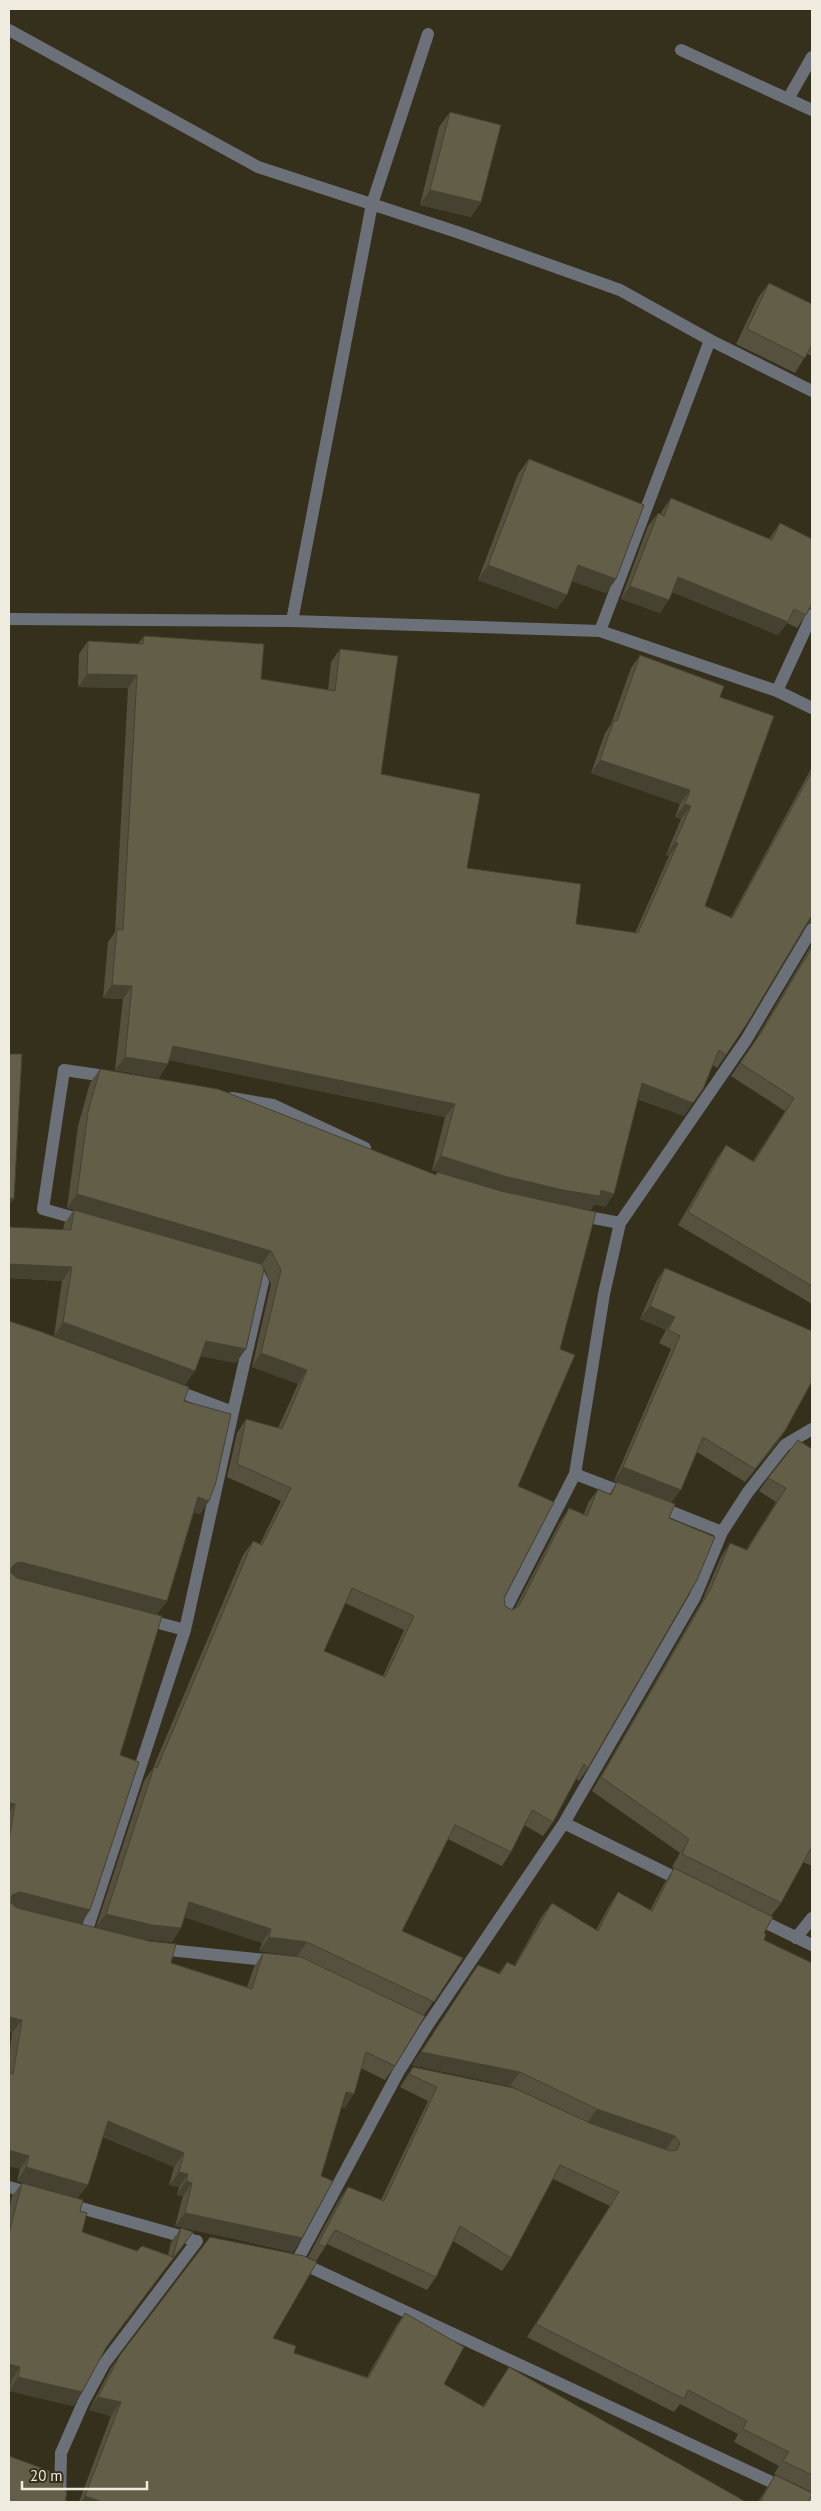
<svg xmlns="http://www.w3.org/2000/svg" width="821" height="2511" font-family="'PT Sans',sans-serif">
  <style>
    .lines { fill: none; stroke-linecap: round; stroke-linejoin: round }
    .minor { stroke: #6c7079; stroke-width: 12 }
    .wall { fill: #55513e; fill-rule: evenodd }
    .shaded-wall { fill: #454232 }
    .building { fill: #635e48; stroke: #454232; fill-rule: evenodd }
  </style>
  <rect width="100%" height="100%" fill="#35301c"/>
  <g class="lines">
    <path class="minor" d="M9,30L258,167L457,232L620,290L710,340L812,391
      M681,50L812,110
      M788,99L812,57
      M9,619L292,621L600,631L777,691L812,708
      M292,621L372,204L428,34
      M600,631L710,340
      M777,691L812,615
      M232,1098L273,1105L365,1148
      M578,1215L620,1223
      M85,1221L43,1209L64,1070L112,1077
      M172,1389L233,1412L263,1282L257,1271L251,1269
      M812,1429L785,1445L748,1492L722,1532L695,1597L564,1823L427,2026L399,2071L297,2261L812,2501
      M627,1494L575,1474L604,1294L620,1223L746,1040L812,929
      M657,1506L722,1532
      M502,1616L575,1474
      M144,1619L185,1630
      M564,1823L684,1882
      M754,1917L812,1945
      M86,1933L185,1630L233,1412
      M796,1938L812,1918
      M159,1949L276,1961
      M9,2187L33,2194
      M67,2204L191,2239
      M60,2502L61,2453L83,2403L104,2364L197,2241"/>
  </g>
  <path class="wall" d="M450,112L481,202L471,217L420,205L439,127Z
    M769,283L812,304V356L807,354L795,373L736,344L758,298Z
    M529,459L616,579L606,593L572,581L557,609L478,580L518,474Z
    M671,498L769,539L780,523L812,539V608H810L806,615L797,628L787,623L778,635L672,592L660,613L621,599L648,526L658,513L661,514L662,511Z
    M144,636L261,679L328,690L331,662L340,649L381,774L467,868L576,924L635,933L669,856L666,855L681,819L675,817L680,804L591,773L605,733L611,724L631,668L640,655L720,697L705,906L731,917L812,767V921L807,924L726,1055L717,1068L713,1065L684,1116L638,1099L614,1194L605,1207L594,1204L591,1210L570,1206L518,1486L504,1598L505,1606L512,1610L515,1608L560,1522L569,1508L584,1514L588,1503L598,1489L609,1494L617,1482L614,1481L671,1349L659,1343L666,1330L640,1319L656,1282L665,1268L812,1331V1385L811,1384L786,1429L777,1443L745,1482L697,1452L671,1503L669,1518L588,1768L579,1781L576,1779L553,1822L543,1836L524,1825L511,1852L502,1866L448,1839L402,1931L463,1958L424,2015L395,2066L385,2080L361,2068L345,2108L341,2107L302,2238L293,2252L175,2226L183,2196L177,2195L179,2187L169,2185L174,2167L103,2137L78,2198L17,2181L20,2169L9,2166V2056L12,2033H9V1321L184,1401L209,1501L200,1514L194,1512L167,1601L157,1614L16,1577L120,1755L90,1910L81,1924L16,1907L171,1963L247,1987L254,1967L263,1953L301,1957L297,1956L259,1951L262,1943L185,1917L181,1928L172,1942L142,1939L96,1927L144,1781L153,1768L243,1555L253,1541L260,1544L281,1501L227,1477L237,1433L246,1419L278,1428L298,1384L252,1367L271,1284L264,1269L236,1363L200,1356L54,1336L62,1281L9,1278V1227L63,1230L64,1224L74,1210L78,1211L67,1208L78,1126L90,1083L100,1069L435,1175L437,1172L501,1191L527,1197L432,1170L445,1117L169,1060L159,1078L115,1070L123,999L103,998L108,942L115,932L128,688L78,687L79,654L88,641L138,644ZM345,1603L404,1630L383,1676L324,1651Z
    M812,944V1304L678,1225L717,1158L726,1145L753,1161L785,1111L731,1076L753,1044Z
    M812,1449V1866L803,1862L781,1903L771,1916L672,1867L680,1853L592,1791L702,1601L721,1557L730,1543L746,1550L776,1502L759,1491L768,1478Z
    M674,1868L764,1933V1940L812,1963V2492L774,2474L779,2466L734,2442L738,2434L680,2404L674,2412L527,2337L610,2206L553,2179L511,2258L502,2271L453,2241L436,2277L427,2290L327,2244L316,2261L308,2257L339,2200L348,2187L381,2200L428,2101L400,2087L413,2067L592,2124L667,2150H666L588,2122L510,2086L412,2065L478,1965L498,1974L507,1962L514,1966L542,1916L552,1903L596,1930L609,1906L618,1892L650,1910L665,1882Z
    M22,2183L80,2211L82,2232L137,2251L168,2255L171,2242L181,2228L183,2246L105,2349L82,2392L73,2406L9,2391L11,2381L9,2380V2211L12,2196Z
    M405,2313L444,2384L483,2406L509,2367L746,2502H79L111,2416L89,2410L111,2368L120,2355L273,2338L294,2353L367,2377L396,2326Z
    M775,2475L808,2502H758L766,2489Z"/>
  <path class="shaded-wall" d="M430,190L481,202L471,217L420,205Z
    M488,565L567,595L557,609L478,580Z
    M578,565L616,579L606,593L568,580Z
    M678,577L788,622L778,635L668,590Z
    M630,586L669,600L660,613L621,599Z
    M87,674L137,675L128,688L78,687Z
    M600,760L690,790L680,804L591,773Z
    M685,804L691,806L681,819L675,817Z
    M675,842L678,843L669,856L666,855Z
    M812,915V921L805,925Z
    M112,985L132,986L123,999L103,998Z
    M173,1046L455,1104L445,1117L164,1059Z
    M125,1057L168,1064L159,1078L115,1070Z
    M642,1083L693,1103L684,1116L633,1096Z
    M441,1156L601,1190L614,1194L605,1207L594,1204L591,1210L554,1203L495,1189L432,1170Z
    M77,1194L271,1251L262,1264L67,1208Z
    M9,1198L14,1199L9,1205Z
    M9,1264L72,1267L62,1281L9,1278Z
    M650,1306L675,1317L666,1330L640,1319Z
    M63,1322L195,1371L185,1385L54,1336Z
    M206,1341L246,1349L236,1363L196,1355Z
    M261,1353L307,1370L298,1384L252,1367Z
    M786,1429L777,1443L745,1482L755,1469Z
    M623,1467L681,1490L671,1503L614,1481Z
    M198,1497L209,1501L200,1514L189,1510Z
    M21,1562L167,1601L157,1614L11,1576V1568L16,1563Z
    M9,1803L15,1804L9,1813Z
    M20,1892L90,1910L81,1924L10,1906L12,1895Z
    M189,1902L271,1929L262,1943L180,1916Z
    M106,1914L181,1928L172,1942L142,1939L96,1927Z
    M269,1937L307,1942L297,1956L259,1951Z
    M9,2017L22,2020L12,2033H9Z
    M421,2052L520,2072L510,2086L412,2065Z
    M346,2092L354,2094L345,2108L336,2105Z
    M597,2109L675,2136L666,2150L588,2122Z
    M108,2121L184,2153L174,2167L98,2134Z
    M9,2150L29,2156L20,2169L9,2166Z
    M26,2167L88,2185L78,2198L17,2181Z
    M179,2172L188,2174L179,2187L169,2185Z
    M186,2181L192,2183L183,2196L177,2195Z
    M185,2213L302,2238L293,2252L175,2226Z
    M193,2232L183,2246L97,2359L107,2346Z
    M9,2364L20,2367L11,2381L9,2380Z
    M18,2377L82,2392L73,2406L9,2391Z
    M98,2397L121,2402L111,2416L89,2410Z
    M85,2496L102,2502H81Z"/>
  <path class="building" d="M450,112L501,125L481,202L430,190Z
    M769,283L812,304V344L805,358L747,329Z
    M529,459L644,505L616,579L578,565L567,595L488,565Z
    M671,498L772,540L780,523L812,539V603L806,615L794,609L788,622L678,577L669,600L630,586L658,513L664,516Z
    M144,636L264,644L261,679L335,691L340,649L398,656L381,774L480,794L467,868L581,884L576,924L638,933L678,843L675,842L691,806L685,804L690,790L600,760L614,720L617,721L640,655L724,686L720,697L774,716L705,906L732,918L812,771V915L748,1022L726,1055L719,1050L703,1089L693,1103L642,1083L614,1194L601,1190L600,1196L563,1190L504,1176L441,1156L455,1104L173,1046L168,1064L125,1057L132,986L112,985L117,929L123,930L137,675L87,674L88,641L143,644Z
    M812,947V1286L688,1212L726,1145L754,1162L794,1098L740,1063L762,1031Z
    M9,1054H22L14,1199L9,1198Z
    M100,1069L218,1089L436,1175L437,1172L501,1191L596,1212L560,1349L575,1355L518,1486L554,1502L504,1598L505,1606L512,1610L519,1606L569,1508L587,1516L598,1489L611,1495L617,1482L675,1504L669,1518L715,1537L697,1580L588,1768L584,1764L553,1822L532,1810L511,1852L455,1825L402,1931L463,1958L434,2002L307,1942L269,1937L271,1929L189,1902L181,1928L152,1925L106,1914L154,1767L157,1768L253,1541L262,1545L291,1488L237,1464L246,1419L282,1429L307,1370L261,1353L281,1270L271,1251L77,1194L88,1112ZM352,1588L414,1616L385,1677L324,1651Z
    M74,1210L261,1264L264,1269L246,1349L206,1341L195,1371L63,1322L72,1267L9,1264V1227L71,1230Z
    M665,1268L812,1331V1381L786,1429L755,1469L703,1437L681,1490L623,1467L680,1336L668,1330L675,1317L650,1306Z
    M9,1321L39,1331L189,1387L184,1401L231,1414L216,1482L209,1501L198,1497L167,1601L21,1562L16,1563L11,1568V1573L17,1578L162,1616L120,1755L139,1762L90,1910L20,1892L12,1895L11,1903L17,1908L149,1941L176,1944L171,1963L252,1989L263,1953L301,1957L425,2016L395,2066L366,2052L354,2094L346,2092L321,2176L333,2181L302,2238L185,2213L192,2183L186,2181L188,2174L179,2172L184,2153L108,2121L88,2185L26,2167L29,2156L9,2150V2073L13,2074L22,2020L9,2017V1839L15,1804L9,1803Z
    M798,1440L812,1449V1848H811L781,1903L682,1854L689,1839L601,1777L711,1588L730,1543L747,1550L786,1488L768,1478Z
    M674,1868L773,1917L764,1933L766,1934L764,1940L812,1963V2475L783,2461L789,2452L743,2429L747,2421L688,2390L684,2399L536,2324L619,2192L560,2165L511,2258L460,2226L436,2277L335,2230L325,2247L318,2244L348,2187L384,2201L437,2087L409,2074L413,2067L514,2088L592,2124L670,2151L677,2150L680,2143L675,2136L597,2109L520,2072L421,2052L478,1965L500,1974L507,1962L515,1966L552,1903L598,1931L618,1892L652,1911Z
    M22,2183L83,2200L80,2211L87,2213L82,2232L137,2251L142,2246L173,2257L181,2228L193,2232L107,2346L82,2392L18,2377L20,2367L9,2364V2233Z
    M210,2237L304,2256L317,2262L273,2338L296,2346L294,2353L368,2378L405,2313L464,2347L444,2384L484,2407L509,2367L746,2502H102L85,2496L121,2402L98,2397L120,2355Z
    M9,2456L63,2476L62,2487L67,2494L64,2502H9Z
    M775,2475L812,2493V2495L808,2502H760Z"/>
  <rect width="821" height="2511" fill="none" stroke="#efecdf" stroke-width="20"/>
  <path d="M22 2481v8h125v-8" fill="none" stroke="#efecdf" stroke-width="2.5"/>
  <text x="30" y="2481" font-size="15" fill="#efecdf" stroke="#35301c" stroke-width="4" paint-order="stroke">20 m</text>
</svg>
